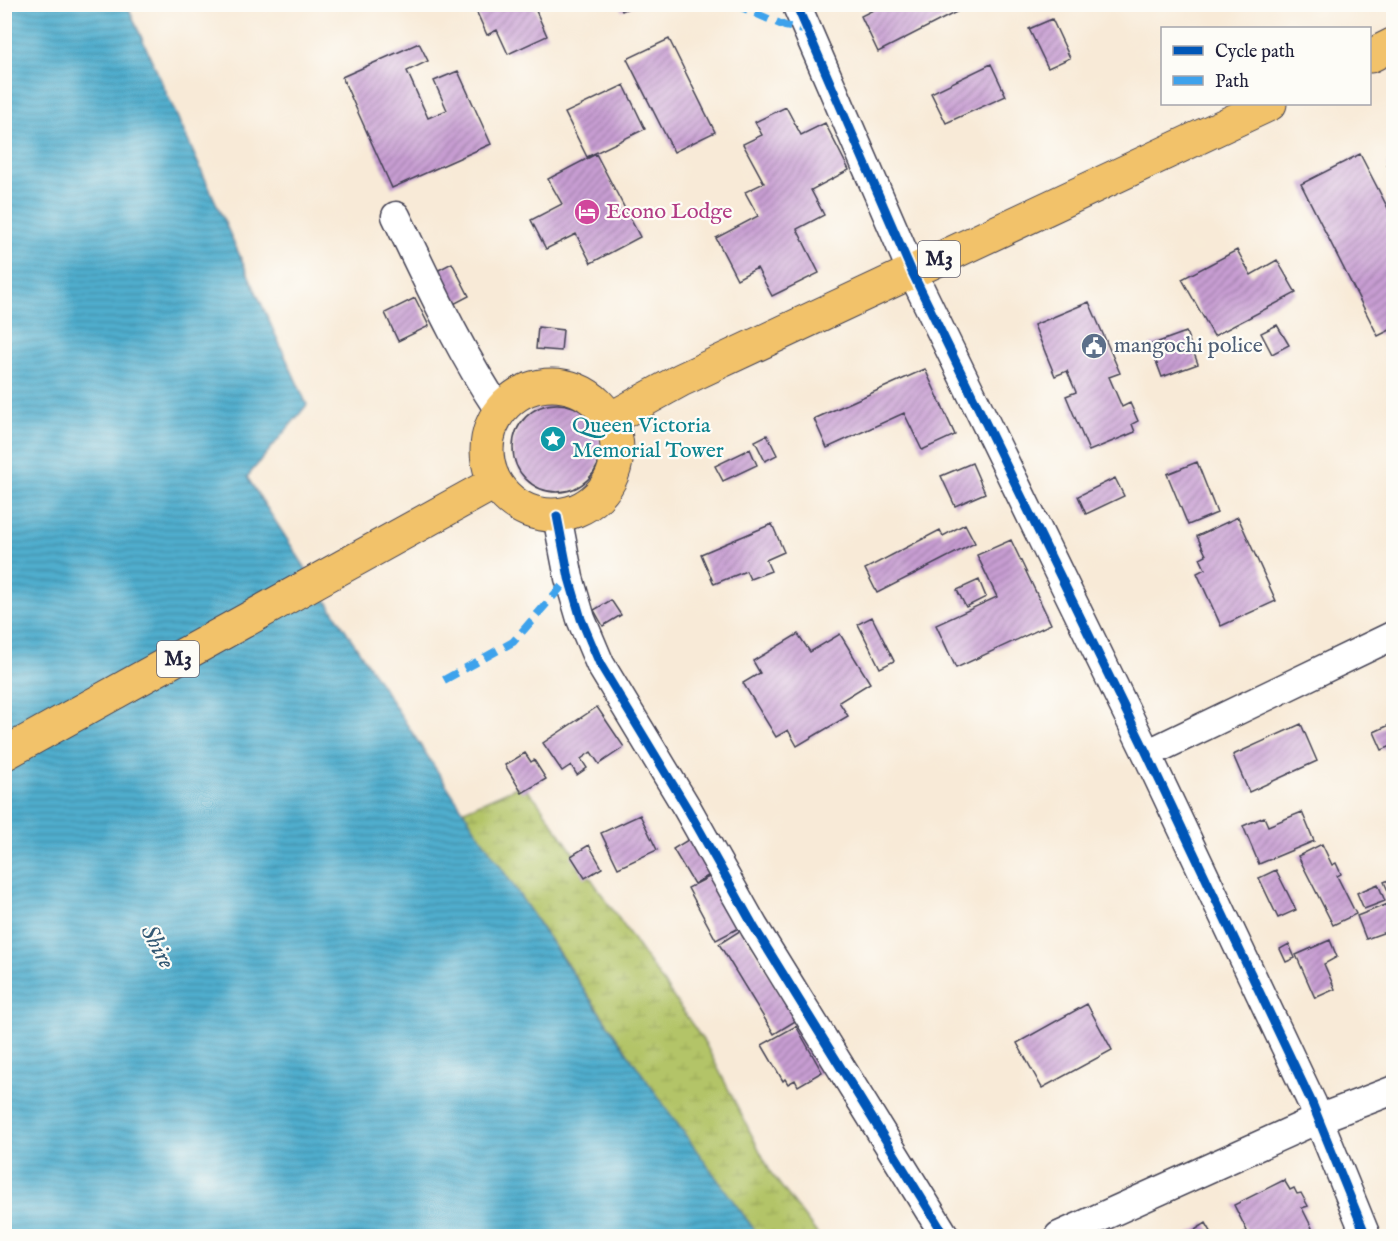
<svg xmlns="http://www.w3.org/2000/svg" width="1398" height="1241" font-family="'IM FELL English',serif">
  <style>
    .wetland { fill: url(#wetland-marsh); stroke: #6a7351; stroke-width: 1.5 }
    .water { fill: url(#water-rules); stroke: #386884; stroke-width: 1.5 }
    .building { fill: url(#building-hatch) }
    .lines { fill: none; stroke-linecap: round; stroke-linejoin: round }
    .minor-casing { stroke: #424052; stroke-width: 31 }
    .trunk-casing { stroke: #424052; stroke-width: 35 }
    .minor { stroke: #fff; stroke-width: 28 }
    .trunk { stroke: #f2c26a; stroke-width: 33 }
    .quiet { stroke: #3ea2ec; stroke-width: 8; stroke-dasharray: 15 8; stroke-linecap: butt }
    .cycleway-casing { stroke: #fdfcf7; stroke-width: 13 }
    .cycleway { stroke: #0057b8; stroke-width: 9 }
    .labels { text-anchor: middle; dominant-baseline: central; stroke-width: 4.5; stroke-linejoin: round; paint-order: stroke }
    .shield { fill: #fdfcf7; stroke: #646373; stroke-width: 1.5 }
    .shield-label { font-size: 21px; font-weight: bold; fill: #22223b }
    .hotel-label { font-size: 22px; fill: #b23c85; stroke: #fdfcf7; text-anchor: start }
    .service-label { font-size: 22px; fill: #4e5e75; stroke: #fdfcf7; text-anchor: start }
    .culture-label { font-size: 22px; fill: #0d838f; stroke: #fdfcf7; text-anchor: start }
    .water-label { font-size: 24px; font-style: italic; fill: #345a75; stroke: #fdfcf7 }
  </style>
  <defs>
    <pattern id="wetland-marsh" width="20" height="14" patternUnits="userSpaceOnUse" patternTransform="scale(1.5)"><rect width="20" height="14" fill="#b3c467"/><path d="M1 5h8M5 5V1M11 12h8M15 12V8" fill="none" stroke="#9aa85a"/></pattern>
    <pattern id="water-rules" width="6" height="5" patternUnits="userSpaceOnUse" patternTransform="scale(1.5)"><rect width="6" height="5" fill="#4fadcd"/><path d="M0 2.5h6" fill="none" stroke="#418ca8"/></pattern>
    <pattern id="building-hatch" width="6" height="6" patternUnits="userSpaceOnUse" patternTransform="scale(1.5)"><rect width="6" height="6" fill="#c79dd2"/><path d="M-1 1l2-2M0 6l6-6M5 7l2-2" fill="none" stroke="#a180ac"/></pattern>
  </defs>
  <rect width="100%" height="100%" fill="#fdfcf7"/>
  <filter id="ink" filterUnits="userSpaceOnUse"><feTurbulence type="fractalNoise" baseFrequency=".0167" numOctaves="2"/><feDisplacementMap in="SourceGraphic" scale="12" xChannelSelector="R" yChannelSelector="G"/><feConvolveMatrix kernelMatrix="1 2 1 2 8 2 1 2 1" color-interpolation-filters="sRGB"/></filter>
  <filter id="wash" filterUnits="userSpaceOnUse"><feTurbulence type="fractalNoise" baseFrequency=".008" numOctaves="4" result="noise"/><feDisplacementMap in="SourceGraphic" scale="24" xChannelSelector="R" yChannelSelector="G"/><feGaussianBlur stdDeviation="1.35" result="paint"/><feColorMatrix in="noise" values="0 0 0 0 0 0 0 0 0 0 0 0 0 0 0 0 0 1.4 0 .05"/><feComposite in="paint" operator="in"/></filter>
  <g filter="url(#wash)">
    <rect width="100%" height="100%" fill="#f8ead7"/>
    <path class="wetland" d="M522,785L536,799L705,1043L771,1173L819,1236H759L685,1137L462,811Z"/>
    <path class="water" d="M5,5H127L307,405L247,477C412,734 577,991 759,1236H5Z"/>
    <g id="blocks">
      <path class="building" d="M473,4H533L547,36L508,54L497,30L487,35Z
        M619,4H637L622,11Z
        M885,4H972L878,52L861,16Z
        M1052,19L1070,58L1048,68L1029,29Z
        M669,39L715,132L674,152L627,59Z
        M419,43L428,61L407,71L428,118L447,110L434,81L458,71L491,144L392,188L342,77Z
        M991,64L1006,96L946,123L931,93Z
        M624,85L645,129L587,157L565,113Z
        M786,107L801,135L825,123L849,170L811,190L824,215L797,229L819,273L772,296L757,268L737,279L716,238L758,216L745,192L764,183L743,144L762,135L755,122Z
        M596,154L640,237L591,263L576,234L546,249L531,220L562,204L548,179Z
        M1360,154L1394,220V328L1378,336L1301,184Z
        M1394,161V179L1387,164Z
        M1237,250L1251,275L1277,260L1296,293L1214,336L1182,279Z
        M452,263L469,296L448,307L431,274Z
        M415,298L429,326L398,341L385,313Z
        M1089,302L1120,373L1109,377L1122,407L1130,403L1138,421L1132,424L1135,432L1089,451L1066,396L1076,392L1067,371L1055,376L1034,325Z
        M1277,325L1289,345L1272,354L1261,333Z
        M538,327L563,330L561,351L536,349Z
        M1186,332L1198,364L1162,377L1150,345Z
        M925,369L955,435L922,450L904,413L827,448L814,419Z
        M513 448a44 44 0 1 1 88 0a44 44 0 1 1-88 0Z
        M767,435L777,455L765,461L755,441Z
        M750,449L757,465L723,481L715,466Z
        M1197,462L1217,513L1188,525L1167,474Z
        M972,463L985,493L955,506L941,476Z
        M1115,478L1124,496L1086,514L1078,496Z
        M1238,517L1276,601L1221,626L1197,573L1205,569L1200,558L1206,555L1197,536Z
        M772,524L784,552L766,560L771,571L750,579L746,571L714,584L701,554Z
        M965,524L975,543L877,593L865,569L940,530L943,536Z
        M1011,540L1051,624L956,668L936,625L997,597L977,555Z
        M979,580L986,597L966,607L957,590Z
        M611,600L621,615L603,626L594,610Z
        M872,617L894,661L880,668L858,624Z
        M798,634L810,652L840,634L870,683L839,702L848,716L797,746L788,730L776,737L743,683L760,673L753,661Z
        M1394,690V705L1388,692Z
        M597,707L624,747L599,764L591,752L581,759L587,768L577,775L571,765L562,771L543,743Z
        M1394,723V745L1382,750L1374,732Z
        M1301,724L1317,761L1249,792L1233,755Z
        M525,753L531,762L534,760L546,779L522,793L505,765Z
        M1302,812L1314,841L1259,864L1243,826L1264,817L1268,826Z
        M640,815L657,850L618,868L601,833Z
        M691,838L713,873L694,884L673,849Z
        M1322,844L1332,865L1336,863L1341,874L1337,876L1356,914L1333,925L1298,856Z
        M589,845L602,868L585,878L571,856Z
        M1276,870L1296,910L1278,918L1259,878Z
        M711,876L739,928L716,940L688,888Z
        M1394,878V929L1366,939L1357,916L1393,902L1384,882Z
        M1378,884L1385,901L1364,909L1357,893Z
        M741,930L797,1020L774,1034L719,944Z
        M1330,940L1337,957L1324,964L1335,989L1315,998L1296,955Z
        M1289,944L1295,958L1286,962L1280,949Z
        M1087,1004L1112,1050L1042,1088L1017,1043Z
        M796,1026L822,1072L798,1086L795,1080L788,1084L785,1079L783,1081L762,1045Z
        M1284,1180L1290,1190L1294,1188L1297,1194L1301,1193L1308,1206L1302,1208L1312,1228L1297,1236H1236L1247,1231L1234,1205Z
        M1206,1223L1213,1235L1192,1236L1190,1233Z"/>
    </g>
  </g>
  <g filter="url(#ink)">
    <use href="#blocks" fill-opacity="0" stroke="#424052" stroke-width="1.5"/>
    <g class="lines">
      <g class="minor-casing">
        <path id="minor" d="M796,4L912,272L1147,754L1312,1103L1366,1236
          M396,216C428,282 458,349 499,410
          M557,516L569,578L581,619L600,664L687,808L754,927L945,1236
          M1147,754L1394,635
          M1059,1236L1318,1119L1394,1090"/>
      </g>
      <g class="trunk-casing">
        <path id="trunk" d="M1370,56L1394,44
          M487 450a65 65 0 1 1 130 0a65 65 0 1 1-130 0Z
          M610,419L681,380L1270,104
          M4,754L494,483"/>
      </g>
      <use href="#minor" class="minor"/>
      <use href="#trunk" class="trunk"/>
      <path class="quiet" d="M734,4L785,26L808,31
        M444,680L513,642L569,578"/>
      <g class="cycleway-casing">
        <path id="cycleway" d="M796,4L912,272L1147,754L1312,1103L1366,1236
          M557,516L569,578L581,619L600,664L687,808L754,927L945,1236"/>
      </g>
      <use href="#cycleway" class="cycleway"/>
    </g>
  </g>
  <defs>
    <g id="hotel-disc" transform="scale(1.35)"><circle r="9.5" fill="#d1479c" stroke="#fdfcf7"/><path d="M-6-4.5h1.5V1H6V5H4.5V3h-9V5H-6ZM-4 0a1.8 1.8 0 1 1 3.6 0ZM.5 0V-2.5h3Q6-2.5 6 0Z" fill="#fff"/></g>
    <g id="civic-disc" transform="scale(1.35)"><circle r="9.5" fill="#5c6f8a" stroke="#fdfcf7"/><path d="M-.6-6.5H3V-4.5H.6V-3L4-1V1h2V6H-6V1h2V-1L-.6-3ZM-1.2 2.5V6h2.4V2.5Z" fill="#fff"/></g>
    <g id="sight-disc" transform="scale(1.35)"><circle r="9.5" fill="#0f9aa8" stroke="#fdfcf7"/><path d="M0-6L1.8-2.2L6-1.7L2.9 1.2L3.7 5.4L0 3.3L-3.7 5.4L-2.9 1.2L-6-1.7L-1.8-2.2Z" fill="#fff"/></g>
  </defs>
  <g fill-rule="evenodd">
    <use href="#hotel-disc" x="587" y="212"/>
    <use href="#civic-disc" x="1094" y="346"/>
    <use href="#sight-disc" x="553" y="439"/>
  </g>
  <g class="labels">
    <g class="shield">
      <rect x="918" y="241" width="42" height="36" rx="4.5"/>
      <rect x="157" y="641" width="42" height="36" rx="4.5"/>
    </g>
    <g class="shield-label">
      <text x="939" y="259">M3</text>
      <text x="178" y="659">M3</text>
    </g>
    <g class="hotel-label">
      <text x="606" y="212">Econo Lodge</text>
    </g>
    <g class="service-label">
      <text x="1114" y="346">mangochi police</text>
    </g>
    <g class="culture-label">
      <text x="572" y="426">Queen Victoria<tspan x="572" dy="25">Memorial Tower</tspan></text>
    </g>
    <g class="water-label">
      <text transform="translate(157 947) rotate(62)">Shire</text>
    </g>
  </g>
  <rect width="1398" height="1241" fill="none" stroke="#fdfcf7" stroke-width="24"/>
  <rect x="1161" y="27" width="210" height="78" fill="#fdfcf7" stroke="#a5a5ac" stroke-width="1.5"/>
  <rect x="1173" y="46" width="30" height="9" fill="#0057b8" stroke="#a5a5ac" stroke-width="1.5"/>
  <text x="1215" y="57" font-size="18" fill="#22223b">Cycle path</text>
  <rect x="1173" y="76" width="30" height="9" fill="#3ea2ec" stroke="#a5a5ac" stroke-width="1.5"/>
  <text x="1215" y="87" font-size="18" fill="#22223b">Path</text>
</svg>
